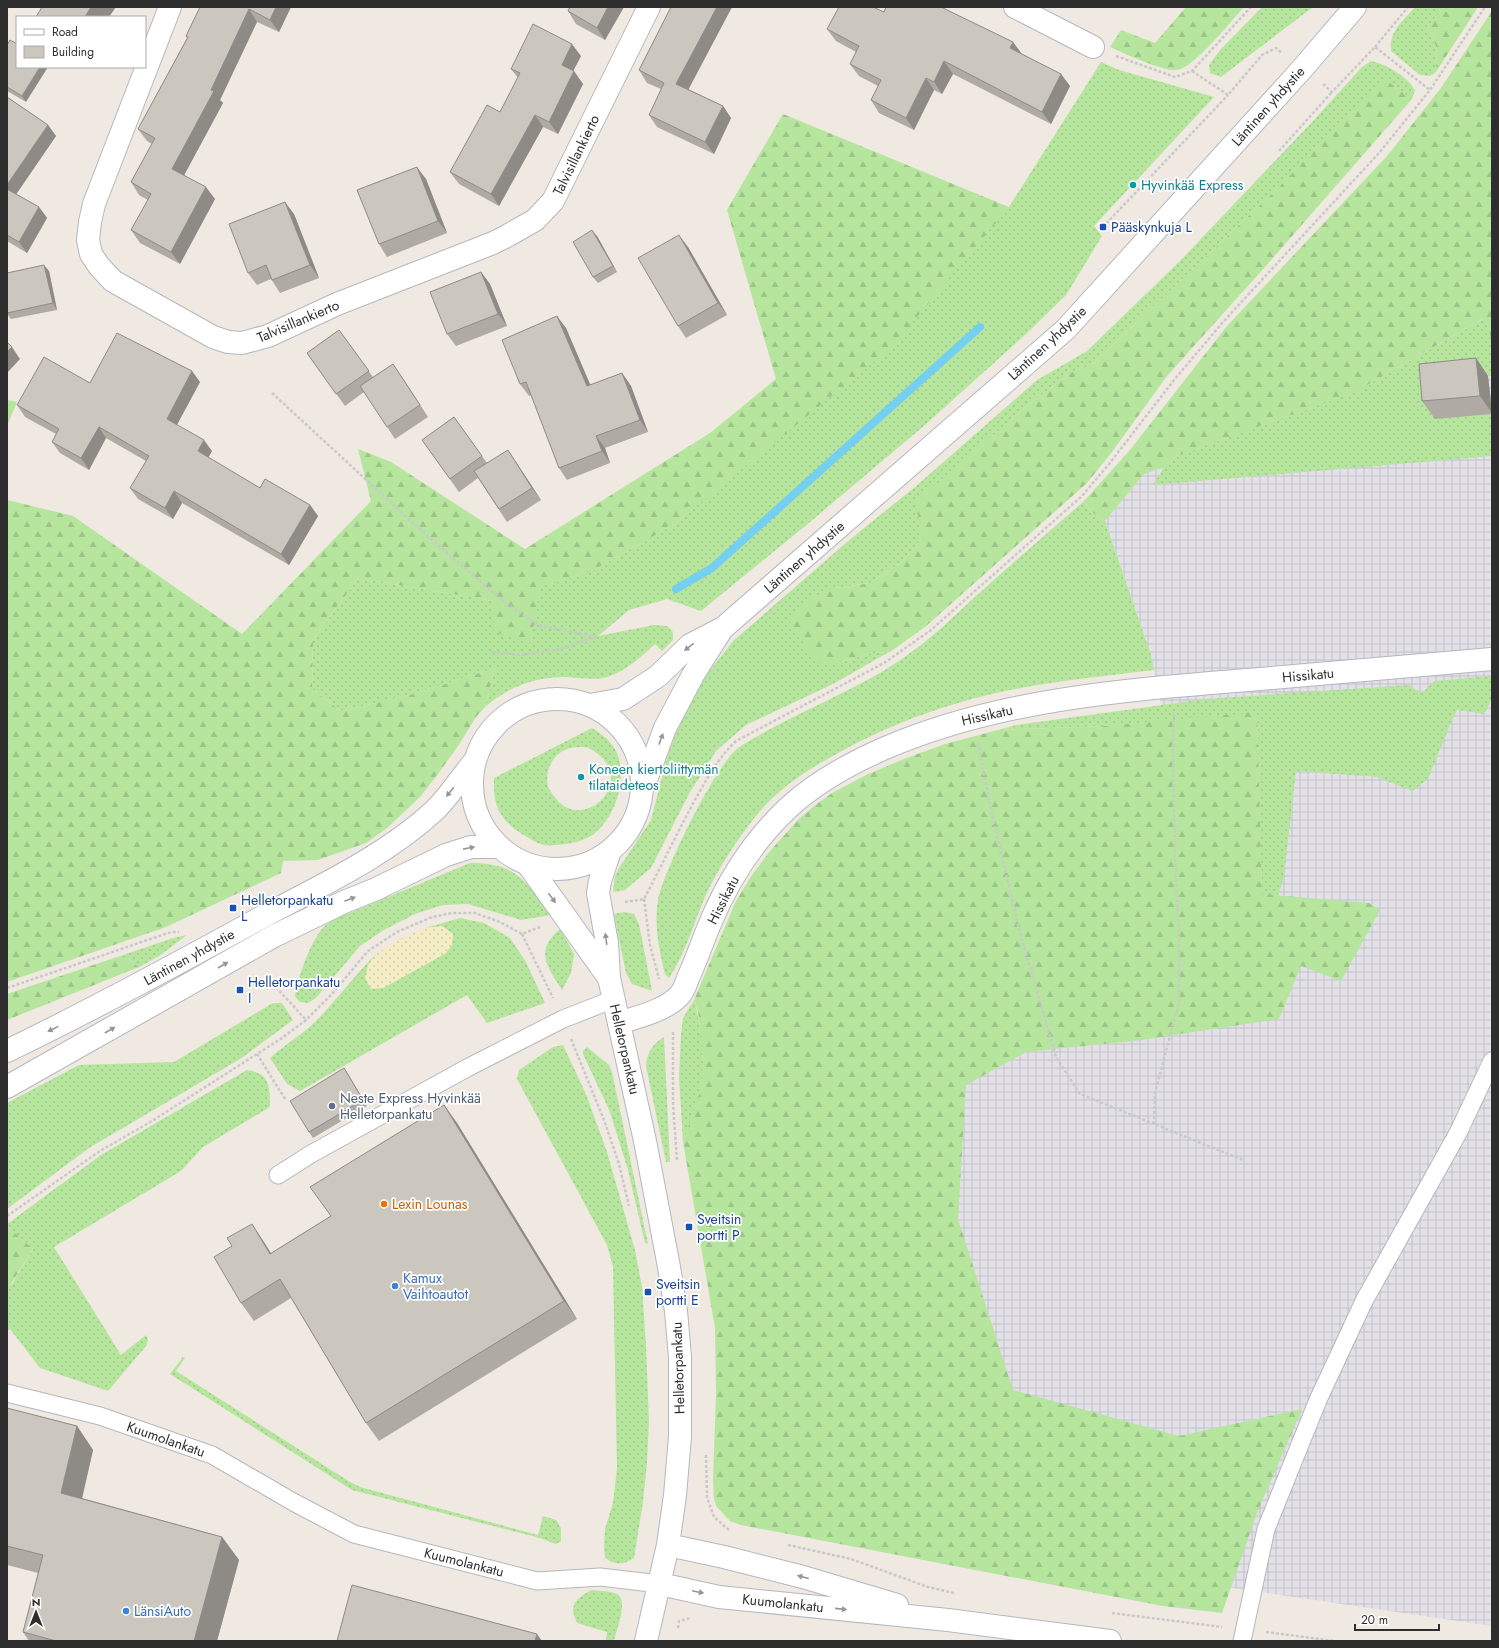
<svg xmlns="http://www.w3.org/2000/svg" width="1499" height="1648" font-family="Jost,sans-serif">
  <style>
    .industrial { fill: url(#industrial-grid) }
    .grass { fill: url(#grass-dots); fill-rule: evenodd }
    .forest { fill: url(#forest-firs) }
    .sand { fill: url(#sand-dots) }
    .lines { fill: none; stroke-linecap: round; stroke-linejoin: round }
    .stream { stroke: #75cff0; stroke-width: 8 }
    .service-casing { stroke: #b4b7c1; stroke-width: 19 }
    .minor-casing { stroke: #b4b7c1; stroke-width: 24 }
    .tertiary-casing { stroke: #b4b7c1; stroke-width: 24 }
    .secondary-casing { stroke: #b4b7c1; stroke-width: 24 }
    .path { stroke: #c9c9c9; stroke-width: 2.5; stroke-dasharray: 3 2; stroke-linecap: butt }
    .service { stroke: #fff; stroke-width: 17 }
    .minor { stroke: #fff; stroke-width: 22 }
    .tertiary { stroke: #fff; stroke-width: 22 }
    .secondary { stroke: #fff; stroke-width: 22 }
    .wall { fill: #afaba4 }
    .shaded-wall { fill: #8e8b86 }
    .building { fill: #cbc7bf; stroke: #8e8b86 }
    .oneway { fill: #969696 }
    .culture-dot { fill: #0f9aa8; stroke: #fff; stroke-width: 1.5 }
    .transit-dot { fill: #1a4fb4; stroke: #fff; stroke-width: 1.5 }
    .service-dot { fill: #5c6f8a; stroke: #fff; stroke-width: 1.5 }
    .food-dot { fill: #e8710a; stroke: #fff; stroke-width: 1.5 }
    .shop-dot { fill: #3f7fe0; stroke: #fff; stroke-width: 1.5 }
    .labels { text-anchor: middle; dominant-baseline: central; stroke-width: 3.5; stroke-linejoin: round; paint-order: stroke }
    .street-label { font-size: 14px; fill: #2e2e2e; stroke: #fff }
    .culture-label { font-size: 14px; fill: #0d838f; stroke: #fff; text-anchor: start }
    .transit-label { font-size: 14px; fill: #164399; stroke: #fff; text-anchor: start }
    .service-label { font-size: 14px; fill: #4e5e75; stroke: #fff; text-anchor: start }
    .food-label { font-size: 14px; fill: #c56008; stroke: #fff; text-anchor: start }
    .shop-label { font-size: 14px; fill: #366cbe; stroke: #fff; text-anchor: start }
  </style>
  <defs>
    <pattern id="industrial-grid" width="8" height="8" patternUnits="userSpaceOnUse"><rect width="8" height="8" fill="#e3e1e8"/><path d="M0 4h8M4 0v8" fill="none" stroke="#c3c1c7"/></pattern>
    <pattern id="grass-dots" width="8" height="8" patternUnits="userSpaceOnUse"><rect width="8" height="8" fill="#b6e59e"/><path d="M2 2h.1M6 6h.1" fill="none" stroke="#9dc588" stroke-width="1.8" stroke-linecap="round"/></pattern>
    <pattern id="forest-firs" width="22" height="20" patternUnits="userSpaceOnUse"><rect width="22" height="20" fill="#b6e59e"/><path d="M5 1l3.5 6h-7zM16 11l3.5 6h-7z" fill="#9dc588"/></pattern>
    <pattern id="sand-dots" width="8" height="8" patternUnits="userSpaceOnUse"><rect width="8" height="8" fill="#f3ecc5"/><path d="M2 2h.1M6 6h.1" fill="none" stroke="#d1cbaa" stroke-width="1.8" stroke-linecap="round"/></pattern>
  </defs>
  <rect width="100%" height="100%" fill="#efe9e1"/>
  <path class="industrial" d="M1492,79V1626L775,1521L799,839L1167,733L1151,655L1105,521L1144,474Z"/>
  <path class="grass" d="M1262,7H1313L1221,77L1210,73L1209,65L1221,49Z
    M1415,7H1444L1428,27L1437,49L1436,72L1430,76L1420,75L1391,51C1389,31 1402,22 1415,7Z
    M1371,61C1387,65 1406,75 1415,90L1412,99L1383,79L1279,187L1095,362L1072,372L1027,406L917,501L921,539L902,562L870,583L835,588L838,663L872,653L889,652L833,684L746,725L716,751L690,792L651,868L625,890L613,892L615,876L619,868L651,820L667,758L680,722L702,681L733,641L853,537L915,487L1037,380L1087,351L1180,261L1312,122L1362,67Z
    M1101,62L1119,70L1214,97L1094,226L1102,236L1066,295L1026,334L925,425L804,527L701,611L667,599L629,610L598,636L654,625L667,626L673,632V640L662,651L655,644C641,657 626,671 607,677C593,681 578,677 564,677C535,677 506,688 485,707L495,668L414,694L341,711L312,689L313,640L358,578L493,601L531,642L539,587L590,572L673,525L762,452L1009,207Z
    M1485,318L1492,341V376H1488L1492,414V456L1153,485L1164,467L1176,456L1355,392Z
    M1084,501L1090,511L1105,521L1151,655L1154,670C1089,678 1021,684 958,703C916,715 876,732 838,753C807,770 777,789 755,817C736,841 716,872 704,899C693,926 685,954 669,978L665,974C659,951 654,924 658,900C664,870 715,766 738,748C750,740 763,733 776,726C819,703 872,682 910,653C937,634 960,610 985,588C1017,559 1051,530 1084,501Z
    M1492,676V699L1484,714L1457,710L1452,720L1428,779L1412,791L1377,777L1296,771L1284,876L1278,896L1262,894L1257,713L1105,726L998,730L1016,725L1206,699L1409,685L1422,693L1435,681Z
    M592,728C600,733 607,738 613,746C631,772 616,822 589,837C581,841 573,843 565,844C559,845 550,846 544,845C536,843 529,838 522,834C498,819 493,804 494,778ZM586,747C643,773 589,833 558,801C554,796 550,792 548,786C544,771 554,751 571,748C575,747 581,747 586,747Z
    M470,863C516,863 525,880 550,915L521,920L468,904L443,905L415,914L382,931L360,946L316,998L308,1003L300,1002L295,997C297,979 310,943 322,929C325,925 331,922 335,919Z
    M624,912L634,914L639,924L652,991L632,984L626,973L614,914Z
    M460,918L484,923L510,938L526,962L545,1003L487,1023L467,995L300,1091L287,1084L270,1058C284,1045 300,1036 314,1023C336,1001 354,976 376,954L368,965L383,988L446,953L442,926L425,928Z
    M560,929L574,954L571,973L562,990C547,966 534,951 560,929Z
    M187,935L159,956L139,967L123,955L173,938Z
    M694,1000C701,1023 706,1066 701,1089C698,1107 689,1125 683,1142L679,1077L681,1035L683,1018Z
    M273,1003H282L293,1020L240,1059L89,1148L7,1209V1103L79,1065L174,1062Z
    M664,1037L670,1162H666L646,1066C647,1052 653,1044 664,1037Z
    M563,1045L586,1094L607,1152L635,1250L642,1287L646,1346L649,1421L647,1462L643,1502L634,1558C624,1565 614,1566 605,1557L604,1547L605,1529L613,1503L617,1468L613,1267L607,1245L517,1079L519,1070L553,1047Z
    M587,1047L609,1065L612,1072L648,1244L645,1243L628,1170L610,1112L583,1054V1051Z
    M247,1070C270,1073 270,1087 270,1107L203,1147L181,1171L54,1247L121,1355L146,1335L148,1340L146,1346L108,1391L40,1368L10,1329L7,1331V1286L12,1284L33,1249L7,1226V1224L101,1155Z
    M183,1357L185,1358L176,1371L350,1482L360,1487L538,1535L543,1516L556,1520L561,1528V1541L556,1544L540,1538L352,1490L170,1374Z
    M592,1590C600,1591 611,1591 617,1594C629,1600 616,1630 614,1641H606L607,1632L577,1623C568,1605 576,1598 592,1590Z"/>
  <path class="forest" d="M1186,7H1244C1231,21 1194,68 1177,70C1164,72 1123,53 1110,47L1121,30L1155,43Z
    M1444,7H1478L1436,72L1437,49L1428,27Z
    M1492,11V341L1484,318L1355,392L1176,456L1164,467L1144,474L1105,521L1090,511L1084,501L1130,450L1227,326L1387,156L1441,88Z
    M1383,78L1412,99L1265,267L1167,376L1112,452L1087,483L925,627L890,652L872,653L838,663H820L805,646L789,620L808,598L835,588L870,583L902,562L921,539L916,501L1027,406L1072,372L1095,362L1279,187Z
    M783,114L1009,207L891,348L673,525L590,572L540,587L531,642L494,632L493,601L358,578L313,640L312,689L341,711L414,694L495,668L485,707L476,717L458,746L438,774L420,797L403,813L387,828L366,843L318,860L283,861L281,873L166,927L7,982V500L73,516L242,634L371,501L358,449L391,462L525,549L710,433L776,379L727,210Z
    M7,400L17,402L7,426Z
    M1257,712L1262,894L1369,903L1380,910L1341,981L1301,966L1279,1019L1142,1040L1026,1052L966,1085L958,1219L1013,1390L1179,1436L1302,1409L1257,1513L1222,1613L1163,1606L741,1525L730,1521L716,1506L714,1498L713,1480L716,1393L715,1328L683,1142L701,1089L703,1058L698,1012L694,1000L736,901L752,875L770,851L797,821L814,806L832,793L866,775L904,759L945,744L998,730L1105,726Z
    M123,955L139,967L7,1020V994Z
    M7,1226L33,1249L11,1284L7,1286Z"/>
  <path class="sand" d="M442,926L453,934L452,945L446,953L383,988L371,989L365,978L368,965L376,954L397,940L425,928Z"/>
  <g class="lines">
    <path class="stream" d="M676,589L712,568L980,327"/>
    <g class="service-casing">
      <path id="service" d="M278,1175L311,1154L467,1068L563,1019L614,999
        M7,1393L100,1416L212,1455L295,1503L354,1534L537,1581L600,1577L660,1584
        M1242,1641L1266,1529L1318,1400L1364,1301L1458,1133L1492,1061"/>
    </g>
    <g class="minor-casing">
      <path id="minor" d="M170,7L94,204L90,222L88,240L91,254L99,266L113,281L213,337L228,342L242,343L268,336L337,304L493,243L507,236L535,220L553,201L649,7
        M1015,7L1093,47
        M619,1023C640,1016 664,1011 679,996C684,991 686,984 688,978C696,961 702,943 709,926C727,882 754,840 788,808C816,782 849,764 883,749C998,699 1124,690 1248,680C1329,673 1411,666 1492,659"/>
    </g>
    <g class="tertiary-casing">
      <path id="tertiary" d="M610,851L600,881L598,893L607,943L609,978L645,1141L669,1267L676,1311L680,1357V1437L675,1495L668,1545L646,1641
        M529,866L609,978
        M668,1545L724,1557L803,1577L897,1605
        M660,1584L719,1597L948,1620L1110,1641"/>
    </g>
    <g class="secondary-casing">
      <path id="secondary" d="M472 784a85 85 0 1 1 170 0a85 85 0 1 1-170 0Z
        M590,705L623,699L658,676L690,645L723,628L1066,329L1302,69L1355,7
        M644,785L665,728L693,675L722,629
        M7,1051C94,1009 179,963 264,916C322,885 385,856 434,811C448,798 461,777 474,762
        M7,1087L274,936L344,902L376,889L446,855L471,847H497"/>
    </g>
    <path class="path" d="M1375,47L1408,7
      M1116,56L1175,77L1192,71L1251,7
      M1192,71L1228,95L1262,55L1276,48L1282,53
      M1323,84L1332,92L1375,47L1430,90
      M1279,151L1332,92
      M1103,227L1228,95
      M272,393L425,534L507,604L538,625L597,637
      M492,652L521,655L561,649L597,637
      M978,743L992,815L1018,925L1056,1057L1080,1094L1243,1160
      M644,899L650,945L659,979
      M625,902L644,899C662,865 678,831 696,798C708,777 718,758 736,741L884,663L931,630L1082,496L1109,464L1174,380L1223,322L1379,153L1430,90L1485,7
      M522,934L553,998
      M266,976L306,1020
      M7,988L171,932H179
      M673,1032V1104L677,1161
      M571,1039L604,1120L619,1164L629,1206
      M257,1054L285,1099
      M1154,1124L1155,1093L1179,1002V935L1175,857L1173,750L1174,712
      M7,1216L100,1151L152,1121L282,1038L306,1020L332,994L368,951L397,932L432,917L452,913H475L500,922L522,934L540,927
      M706,1455L707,1497L714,1517L729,1530
      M788,1545L851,1559L928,1587L954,1593
      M1112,1613L1222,1627
      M678,1628L679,1621L691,1618
      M1266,1632L1335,1641"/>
    <use href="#service" class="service"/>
    <use href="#minor" class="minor"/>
    <use href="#tertiary" class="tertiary"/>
    <use href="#secondary" class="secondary"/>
  </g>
  <path class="wall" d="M200,7H291L279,32L257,22L220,100L223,103L184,175L215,199L180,264L140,243L131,230L148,200L139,195L131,182L152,144L147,141L138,129L187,38L186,36Z
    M570,7H624L605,40L576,24L568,11Z
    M671,7H732L688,89L723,106L731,118L714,154L657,127L649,115L661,89L647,83L639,70Z
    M884,12L1013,42L1021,54L1061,74L1070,86L1051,124L953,74L942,94L934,90L914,130L879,113L871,100L878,86L859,76L850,64L856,52L836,41L827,29Z
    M7,45L26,102L7,91Z
    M581,56L573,71L583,84L558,134L543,127L499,206L459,184L450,172L500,112L518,78L511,69Z
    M7,97L48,125L56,136L16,194L39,207L47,218L27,253L7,241Z
    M426,179L447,233L387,257L379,244Z
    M294,214L319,278L280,293L271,279L257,285L248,273Z
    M597,236L617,272L598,283L593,277Z
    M688,247L727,315L686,338L678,326Z
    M49,271L57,310L11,319L7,314V273Z
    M481,272L490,284L507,326L456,346L447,334Z
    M566,328L590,385L622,373L631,386L648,432L605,448L610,463L567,480L559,468L531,395L529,396L520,384Z
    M339,330L373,377L393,364L428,417L395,439L364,392L345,406L307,353Z
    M1476,358L1488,376L1492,409V414L1435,419L1422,401Z
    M200,382L177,425L212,451L208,458L260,488L310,505L318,516L289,565L182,503L173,519L138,499L130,488L146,461L106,438L89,470L60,453L52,442L56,434L25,417L17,405L90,383Z
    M454,417L487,463L516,462L541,500L507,522L478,478L459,492L422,440Z
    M344,1068L367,1106L313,1138L309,1132Z
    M444,1105L457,1123L577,1319L379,1441L366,1423L291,1298L254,1321L241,1303L232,1246L252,1224L271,1253L331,1216Z
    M7,1408L77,1426L93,1450L82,1498L222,1537L239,1560L217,1641H29L23,1632L38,1573L7,1565Z"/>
  <path class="shaded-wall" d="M91,7H116L109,17H85Z
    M276,7H291L279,32L270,20Z
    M608,7H624L605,40L597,28Z
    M717,7H732L685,96L676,84Z
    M249,9L257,22L220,100L223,103L181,181L172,169L211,90Z
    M1013,42L1022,54L1010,48Z
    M572,44L581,56L570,77L562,65Z
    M944,61L953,74L942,94L934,82Z
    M40,67H48L26,102L22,96Z
    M574,71L583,84L558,134L549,122Z
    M1061,74L1070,86L1051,124L1042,112Z
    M926,78L934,90L914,130L906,118Z
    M723,106L731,118L714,154L705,142Z
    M535,115L543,127L499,206L491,194Z
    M48,125L56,136L13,199L7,190V185Z
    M417,167L426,179L447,233L438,221Z
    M206,187L215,199L180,264L171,252Z
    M285,202L294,214L319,278L310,265Z
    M39,207L47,218L27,253L19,242Z
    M592,230L597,236L617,272L613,266Z
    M679,235L688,247L727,315L718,303Z
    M44,265L49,271L57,310L53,303Z
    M481,272L490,284L507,326L498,314Z
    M557,316L566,328L596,398L587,386Z
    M12,347L20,359L7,373V352Z
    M1476,358L1488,376L1492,413L1480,396Z
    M393,364L402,377L428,417L420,405Z
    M192,371L200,382L174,430L167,419Z
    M622,373L631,386L648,432L640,420Z
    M99,427L106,438L89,470L81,458Z
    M596,436L605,448L610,463L602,451Z
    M204,440L212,451L205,463L198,451Z
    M508,450L516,462L541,500L532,488Z
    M174,491L182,503L173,519L165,508Z
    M310,505L318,516L289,565L281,554Z
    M344,1068L348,1074L367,1106L363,1100Z
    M444,1105L457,1123L577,1319L564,1301Z
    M252,1224L264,1242L282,1272L270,1254Z
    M77,1426L93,1450L78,1516L61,1493Z
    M222,1537L239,1560L217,1641H194Z
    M537,1634L542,1641H535Z"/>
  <path class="building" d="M42,7H91L85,17H36Z
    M200,7H276L270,20L249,9L211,90L214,91L172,169L206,187L171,252L131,230L151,194L131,182L155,138L138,129L188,37L186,36Z
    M570,7H608L597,28L568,11Z
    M671,7H717L676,84L723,106L705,142L649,115L664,83L639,70Z
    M839,7H873L884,12L886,7H941L1013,42L1010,48L1061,74L1042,112L944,61L934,82L926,78L906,118L871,100L881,80L850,64L859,46L827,29Z
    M533,24L572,44L562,65L574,71L549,122L535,115L491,194L450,172L487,105L500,112L520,73L511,69Z
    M10,40L17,44V67H40L22,96L7,87V45Z
    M7,97L48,125L7,185Z
    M417,167L438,221L379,244L357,190Z
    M7,189L39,207L19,242L7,235Z
    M285,202L310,265L272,280L266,265L248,273L229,224Z
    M592,230L613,266L593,277L573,242Z
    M679,235L718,303L678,326L638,258Z
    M44,265L53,303L7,313V273Z
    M481,272L498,314L447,334L430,292Z
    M557,316L587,386L622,373L640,420L596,436L602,451L559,468L526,382L520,384L502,340Z
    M339,330L369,371L336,394L307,353Z
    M117,333L192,371L167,419L204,440L198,451L260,488L265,479L310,505L281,554L174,491L165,508L130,488L149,456L99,427L81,458L52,442L59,429L17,405L44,357L90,383Z
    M7,342L12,347L7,352Z
    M1476,358L1480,396L1422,401L1419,364Z
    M393,364L420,405L387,427L360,386Z
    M454,417L482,456L450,479L422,440Z
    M508,450L532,488L499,509L474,471Z
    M344,1068L363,1100L309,1132L290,1101Z
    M444,1105L564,1301L366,1423L280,1279L241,1303L214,1257L232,1246L227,1238L252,1224L270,1254L331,1216L310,1187Z
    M7,1408L77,1426L61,1493L222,1537L194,1641H56L23,1632L43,1555L7,1546Z
    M352,1585L537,1634L535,1641H337Z"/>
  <defs><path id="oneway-solid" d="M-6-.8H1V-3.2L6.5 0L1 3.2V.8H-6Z"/></defs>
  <g class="oneway">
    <use href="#oneway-solid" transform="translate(689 647) rotate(142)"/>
    <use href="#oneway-solid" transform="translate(661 739) rotate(-70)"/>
    <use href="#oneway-solid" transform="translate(450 792) rotate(129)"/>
    <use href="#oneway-solid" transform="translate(469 848) rotate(-11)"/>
    <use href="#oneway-solid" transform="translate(552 898) rotate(53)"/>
    <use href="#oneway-solid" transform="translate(350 899) rotate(-21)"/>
    <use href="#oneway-solid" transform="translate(606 939) rotate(-98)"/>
    <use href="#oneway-solid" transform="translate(223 965) rotate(-30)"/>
    <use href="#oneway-solid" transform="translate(53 1029) rotate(154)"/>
    <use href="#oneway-solid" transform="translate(110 1030) rotate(-30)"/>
    <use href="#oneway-solid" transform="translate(803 1577) rotate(-165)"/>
    <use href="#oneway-solid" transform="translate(698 1592) rotate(12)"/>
    <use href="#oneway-solid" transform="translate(841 1609) rotate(6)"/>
  </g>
  <g class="culture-dot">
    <circle cx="1133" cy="185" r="4"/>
    <circle cx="581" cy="777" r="4"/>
  </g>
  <g class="transit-dot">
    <rect x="1099" y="223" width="8" height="8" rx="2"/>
    <rect x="229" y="904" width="8" height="8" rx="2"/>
    <rect x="236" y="986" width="8" height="8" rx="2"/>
    <rect x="685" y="1223" width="8" height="8" rx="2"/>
    <rect x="644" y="1288" width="8" height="8" rx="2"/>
  </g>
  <circle class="service-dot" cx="332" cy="1106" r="4"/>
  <circle class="food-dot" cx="384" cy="1204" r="4"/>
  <g class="shop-dot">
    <circle cx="395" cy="1286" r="4"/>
    <circle cx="126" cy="1611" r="4"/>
  </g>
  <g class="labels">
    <g class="street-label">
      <text transform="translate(1268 106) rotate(-48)">Läntinen yhdystie</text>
      <text transform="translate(576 155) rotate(-64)">Talvisillankierto</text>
      <text transform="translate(298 321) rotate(-23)">Talvisillankierto</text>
      <text transform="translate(1047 343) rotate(-43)">Läntinen yhdystie</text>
      <text transform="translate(804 557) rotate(-41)">Läntinen yhdystie</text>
      <text transform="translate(1308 675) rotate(-5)">Hissikatu</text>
      <text transform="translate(987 715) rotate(-13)">Hissikatu</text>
      <text transform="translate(723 900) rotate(-63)">Hissikatu</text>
      <text transform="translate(189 957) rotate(-29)">Läntinen yhdystie</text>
      <text transform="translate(625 1049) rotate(77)">Helletorpankatu</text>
      <text transform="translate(678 1368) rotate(-92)">Helletorpankatu</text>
      <text transform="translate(166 1439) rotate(19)">Kuumolankatu</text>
      <text transform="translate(464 1562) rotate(14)">Kuumolankatu</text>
      <text transform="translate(783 1603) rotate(6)">Kuumolankatu</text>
    </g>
    <g class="culture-label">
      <text x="1141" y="185">Hyvinkää Express</text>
      <text x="589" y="769">Koneen kiertoliittymän<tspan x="589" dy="16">tilataideteos</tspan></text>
    </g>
    <g class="transit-label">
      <text x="1111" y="227">Pääskynkuja L</text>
      <text x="241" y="900">Helletorpankatu<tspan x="241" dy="16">L</tspan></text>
      <text x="248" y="982">Helletorpankatu<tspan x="248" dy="16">I</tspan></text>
      <text x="697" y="1219">Sveitsin<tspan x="697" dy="16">portti P</tspan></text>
      <text x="656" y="1284">Sveitsin<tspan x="656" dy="16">portti E</tspan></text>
    </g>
    <g class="service-label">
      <text x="340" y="1098">Neste Express Hyvinkää<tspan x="340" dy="16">Helletorpankatu</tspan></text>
    </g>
    <g class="food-label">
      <text x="392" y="1204">Lexin Lounas</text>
    </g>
    <g class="shop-label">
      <text x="403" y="1278">Kamux<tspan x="403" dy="16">Vaihtoautot</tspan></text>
      <text x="134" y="1611">LänsiAuto</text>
    </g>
  </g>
  <rect width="1499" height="1648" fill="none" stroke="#2e2e2e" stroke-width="16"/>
  <rect x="16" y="16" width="130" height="52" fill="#ffffff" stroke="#ababab"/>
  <rect x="24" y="29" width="20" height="6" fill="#ffffff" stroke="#ababab"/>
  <text x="52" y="36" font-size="12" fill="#2e2e2e">Road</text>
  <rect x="24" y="46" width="20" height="12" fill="#cbc7bf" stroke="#ababab"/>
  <text x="52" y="56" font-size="12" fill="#2e2e2e">Building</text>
  <g transform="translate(36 1612)" stroke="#ffffff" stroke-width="3" paint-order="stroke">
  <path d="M0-3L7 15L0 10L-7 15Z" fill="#2e2e2e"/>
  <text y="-6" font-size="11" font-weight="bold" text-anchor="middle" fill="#2e2e2e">N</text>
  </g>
  <path d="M1355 1624v6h84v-6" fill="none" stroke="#2e2e2e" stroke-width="2"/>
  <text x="1361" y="1624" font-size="12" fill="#2e2e2e" stroke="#ffffff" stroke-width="3" paint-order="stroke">20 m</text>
</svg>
